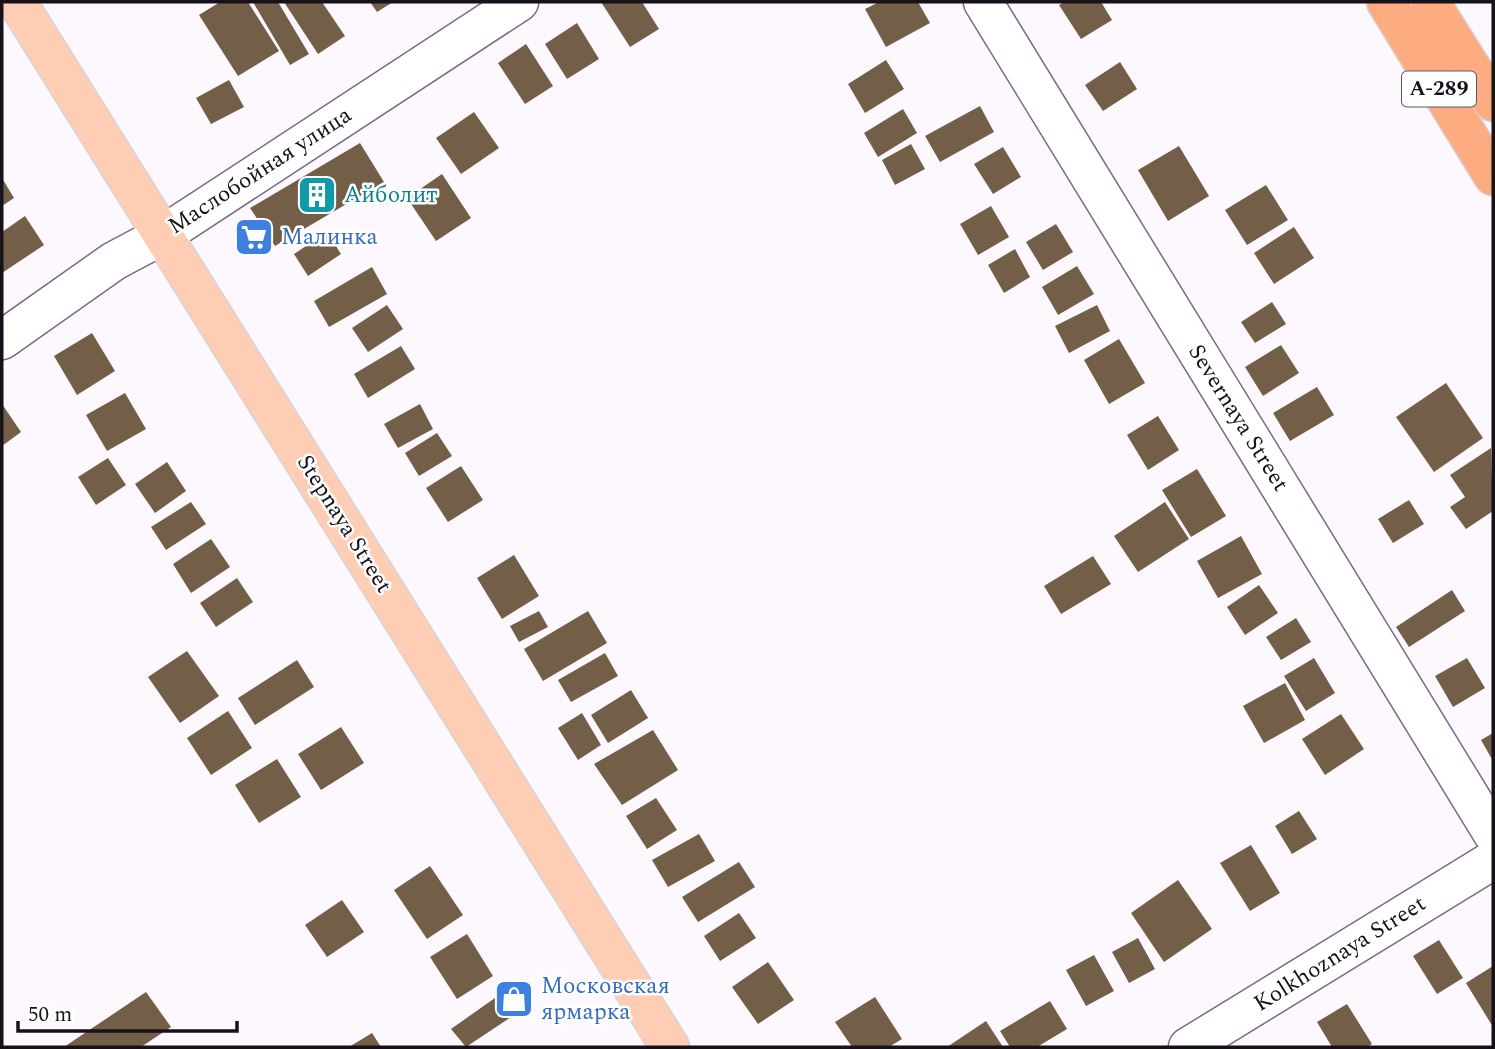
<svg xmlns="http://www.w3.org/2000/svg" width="1495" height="1049" font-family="Spectral,serif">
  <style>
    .building { fill: #735e48 }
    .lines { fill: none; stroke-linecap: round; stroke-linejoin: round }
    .minor-casing { stroke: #7a6a83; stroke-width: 41 }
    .major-casing { stroke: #d5d4d6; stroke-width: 41 }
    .highway-casing { stroke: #d5d4d6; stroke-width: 41 }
    .minor { stroke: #fff; stroke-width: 38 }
    .major { stroke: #fecdb4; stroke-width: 38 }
    .highway { stroke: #fdac82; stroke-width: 38 }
    .labels { text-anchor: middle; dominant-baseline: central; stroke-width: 5; stroke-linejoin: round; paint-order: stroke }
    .shield { fill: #fff; stroke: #5d585f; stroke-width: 2 }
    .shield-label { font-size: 21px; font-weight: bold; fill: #17111a }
    .street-label { font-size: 23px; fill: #17111a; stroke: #fff }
    .culture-label { font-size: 23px; fill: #0d838f; stroke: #fff; text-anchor: start }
    .shop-label { font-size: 23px; fill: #366cbe; stroke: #fff; text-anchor: start }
  </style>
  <rect width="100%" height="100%" fill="#fcf8fe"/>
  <path class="building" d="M220,2H248L279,51L238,76L199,15Z
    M253,2H278L309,54L290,65Z
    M284,2H322L345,36L318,54Z
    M370,2H393L377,12Z
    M601,2H642L659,29L630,47Z
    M879,2H918L930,23L886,47L865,9Z
    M1065,2H1101L1112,20L1081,39L1059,5Z
    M577,23L599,59L567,79L545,44Z
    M526,44L553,86L525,104L498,63Z
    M886,60L904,89L865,113L848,84Z
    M1120,62L1137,89L1103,111L1085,85Z
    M229,80L244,107L211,124L196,98Z
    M980,106L994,132L940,162L925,136Z
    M903,109L917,133L878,157L864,133Z
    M474,112L499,148L461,174L436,138Z
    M360,143L384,182L275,246L250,208Z
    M911,144L925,169L895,185L882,160Z
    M1179,146L1209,196L1168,221L1138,170Z
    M1003,147L1021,177L993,194L974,164Z
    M442,174L471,218L436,241L407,198Z
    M2,178L14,198L2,206Z
    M1266,185L1288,220L1247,245L1225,210Z
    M991,206L1009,237L978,255L960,224Z
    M25,216L44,245L2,273V232Z
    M1056,224L1073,252L1043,270L1026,242Z
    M1294,227L1314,258L1274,284L1254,253Z
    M327,232L341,254L308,276L294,254Z
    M1015,249L1030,277L1004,293L988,265Z
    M1077,266L1094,294L1058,315L1042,287Z
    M372,267L387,294L329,327L314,301Z
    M1272,302L1286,324L1255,343L1241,322Z
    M387,305L403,329L368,352L352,328Z
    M1097,305L1110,331L1069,353L1055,326Z
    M92,333L115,371L77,395L54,356Z
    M1119,339L1145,383L1109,404L1084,360Z
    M1281,345L1299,373L1263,396L1245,367Z
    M401,346L415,369L368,398L354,374Z
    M1446,383L1483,438L1434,472L1396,417Z
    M1317,387L1334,415L1290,441L1273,413Z
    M125,393L146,429L107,451L86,415Z
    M2,404L21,432L2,446Z
    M420,404L433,429L398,448L384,424Z
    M1158,416L1179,450L1148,470L1127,435Z
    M437,433L452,456L419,476L405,453Z
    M1491,448L1493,511L1466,529L1450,507L1465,497L1450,475Z
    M108,458L126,485L96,505L78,477Z
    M167,462L186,491L155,513L135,484Z
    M461,466L483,500L448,522L426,488Z
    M1197,469L1226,516L1191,537L1162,490Z
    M1409,500L1424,524L1393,543L1378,519Z
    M191,502L206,524L166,550L151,527Z
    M1165,502L1189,539L1138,572L1114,536Z
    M1241,536L1262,574L1218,598L1197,561Z
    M211,539L230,567L191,593L173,564Z
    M514,555L539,596L502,619L477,578Z
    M1093,556L1111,584L1061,614L1044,586Z
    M237,578L253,602L216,627L200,603Z
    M1259,585L1278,613L1245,635L1227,607Z
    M1452,590L1465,611L1409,647L1396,627Z
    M539,611L548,627L519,642L510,626Z
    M588,611L607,643L543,681L524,649Z
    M1296,618L1311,642L1281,660L1266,637Z
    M187,651L219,696L180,723L148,677Z
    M605,653L618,676L571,702L558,680Z
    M1314,658L1335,693L1306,711L1284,676Z
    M1467,658L1485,688L1453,707L1435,676Z
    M297,660L314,687L255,725L238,698Z
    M1285,683L1305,720L1264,743L1243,706Z
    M631,690L648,718L608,743L591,715Z
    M228,711L252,748L211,775L187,738Z
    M582,713L601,745L578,760L558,728Z
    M1341,714L1364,749L1325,775L1302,739Z
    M341,727L364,763L321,790L298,754Z
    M653,730L678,770L622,805L594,764Z
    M1493,733V761L1481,740Z
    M277,759L301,797L259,823L235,785Z
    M656,798L677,830L647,849L626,816Z
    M1299,811L1317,839L1292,854L1275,826Z
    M699,834L715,861L668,887L652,860Z
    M1251,845L1280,893L1250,911L1220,863Z
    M739,862L755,887L698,922L682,897Z
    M430,866L463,915L427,939L394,890Z
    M1178,880L1212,929L1164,962L1131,913Z
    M342,900L364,932L327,957L305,925Z
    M739,913L756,938L720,961L704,936Z
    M467,934L493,976L457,999L430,957Z
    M1138,938L1155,969L1129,983L1112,952Z
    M1439,940L1463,978L1437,994L1413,956Z
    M1094,955L1114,991L1086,1006L1066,970Z
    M768,962L794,1000L758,1024L732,987Z
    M1493,966V1027L1466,983Z
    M146,992L171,1027L141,1047H64Z
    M502,993L517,1013L466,1047L451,1029Z
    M875,997L902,1039L889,1047H852L835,1022Z
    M1050,1001L1067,1029L1037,1047H1010L1000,1031Z
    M1347,1004L1372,1044L1367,1047H1332L1317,1022Z
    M986,1021L1003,1047H947Z
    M372,1033L381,1047H349Z"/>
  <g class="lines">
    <g class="minor-casing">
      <path id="minor" d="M983,2L1493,834
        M2,340L114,261L163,235L519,2
        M1188,1047L1493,860"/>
    </g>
    <g class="major-casing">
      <path id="major" d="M17,2L670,1047"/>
    </g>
    <g class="highway-casing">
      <path id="highway" d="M1386,2L1493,176
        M1430,2L1493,102"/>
    </g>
    <use href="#minor" class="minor"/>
    <use href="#major" class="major"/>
    <use href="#highway" class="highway"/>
  </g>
  <defs>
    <g id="building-square" transform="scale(2.0125)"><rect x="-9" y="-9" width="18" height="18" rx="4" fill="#0f9aa8" stroke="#fff"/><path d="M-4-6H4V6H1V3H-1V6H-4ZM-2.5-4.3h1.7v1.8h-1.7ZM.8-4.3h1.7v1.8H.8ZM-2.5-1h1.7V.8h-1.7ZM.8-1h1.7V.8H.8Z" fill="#fff"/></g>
    <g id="supermarket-square" transform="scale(2.0125)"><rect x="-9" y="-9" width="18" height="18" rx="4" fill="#3f7fe0" stroke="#fff"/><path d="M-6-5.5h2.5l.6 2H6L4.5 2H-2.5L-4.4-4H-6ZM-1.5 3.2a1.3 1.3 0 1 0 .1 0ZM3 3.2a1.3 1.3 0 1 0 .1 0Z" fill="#fff"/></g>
    <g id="shop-square" transform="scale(2.0125)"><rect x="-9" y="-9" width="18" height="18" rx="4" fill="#3f7fe0" stroke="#fff"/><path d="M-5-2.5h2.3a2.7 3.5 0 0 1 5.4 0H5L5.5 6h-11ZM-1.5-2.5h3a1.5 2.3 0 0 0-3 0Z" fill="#fff"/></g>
  </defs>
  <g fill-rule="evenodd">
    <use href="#building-square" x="317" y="195"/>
    <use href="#supermarket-square" x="254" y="237"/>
    <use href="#shop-square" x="514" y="999"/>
  </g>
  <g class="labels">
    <rect class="shield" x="1402" y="71.5" width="74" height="35" rx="5"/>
    <g class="shield-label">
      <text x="1439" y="89">А-289</text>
    </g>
    <g class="street-label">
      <text transform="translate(260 171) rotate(-33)">Маслобойная улица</text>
      <text transform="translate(1238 418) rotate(58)">Severnaya Street</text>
      <text transform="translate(344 524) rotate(58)">Stepnaya Street</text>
      <text transform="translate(1340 954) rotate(-32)">Kolkhoznaya Street</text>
    </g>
    <g class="culture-label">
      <text x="344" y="195">Айболит</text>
    </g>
    <g class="shop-label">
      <text x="281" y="237">Малинка</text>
      <text x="541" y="986">Московская<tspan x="541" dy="26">ярмарка</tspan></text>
    </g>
  </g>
  <rect width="1495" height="1049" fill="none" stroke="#17111a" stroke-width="7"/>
  <path d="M18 1021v10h219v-10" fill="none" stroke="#17111a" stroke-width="3.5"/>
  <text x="28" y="1021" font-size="21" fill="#17111a" stroke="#ffffff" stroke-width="5" paint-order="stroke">50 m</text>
</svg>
